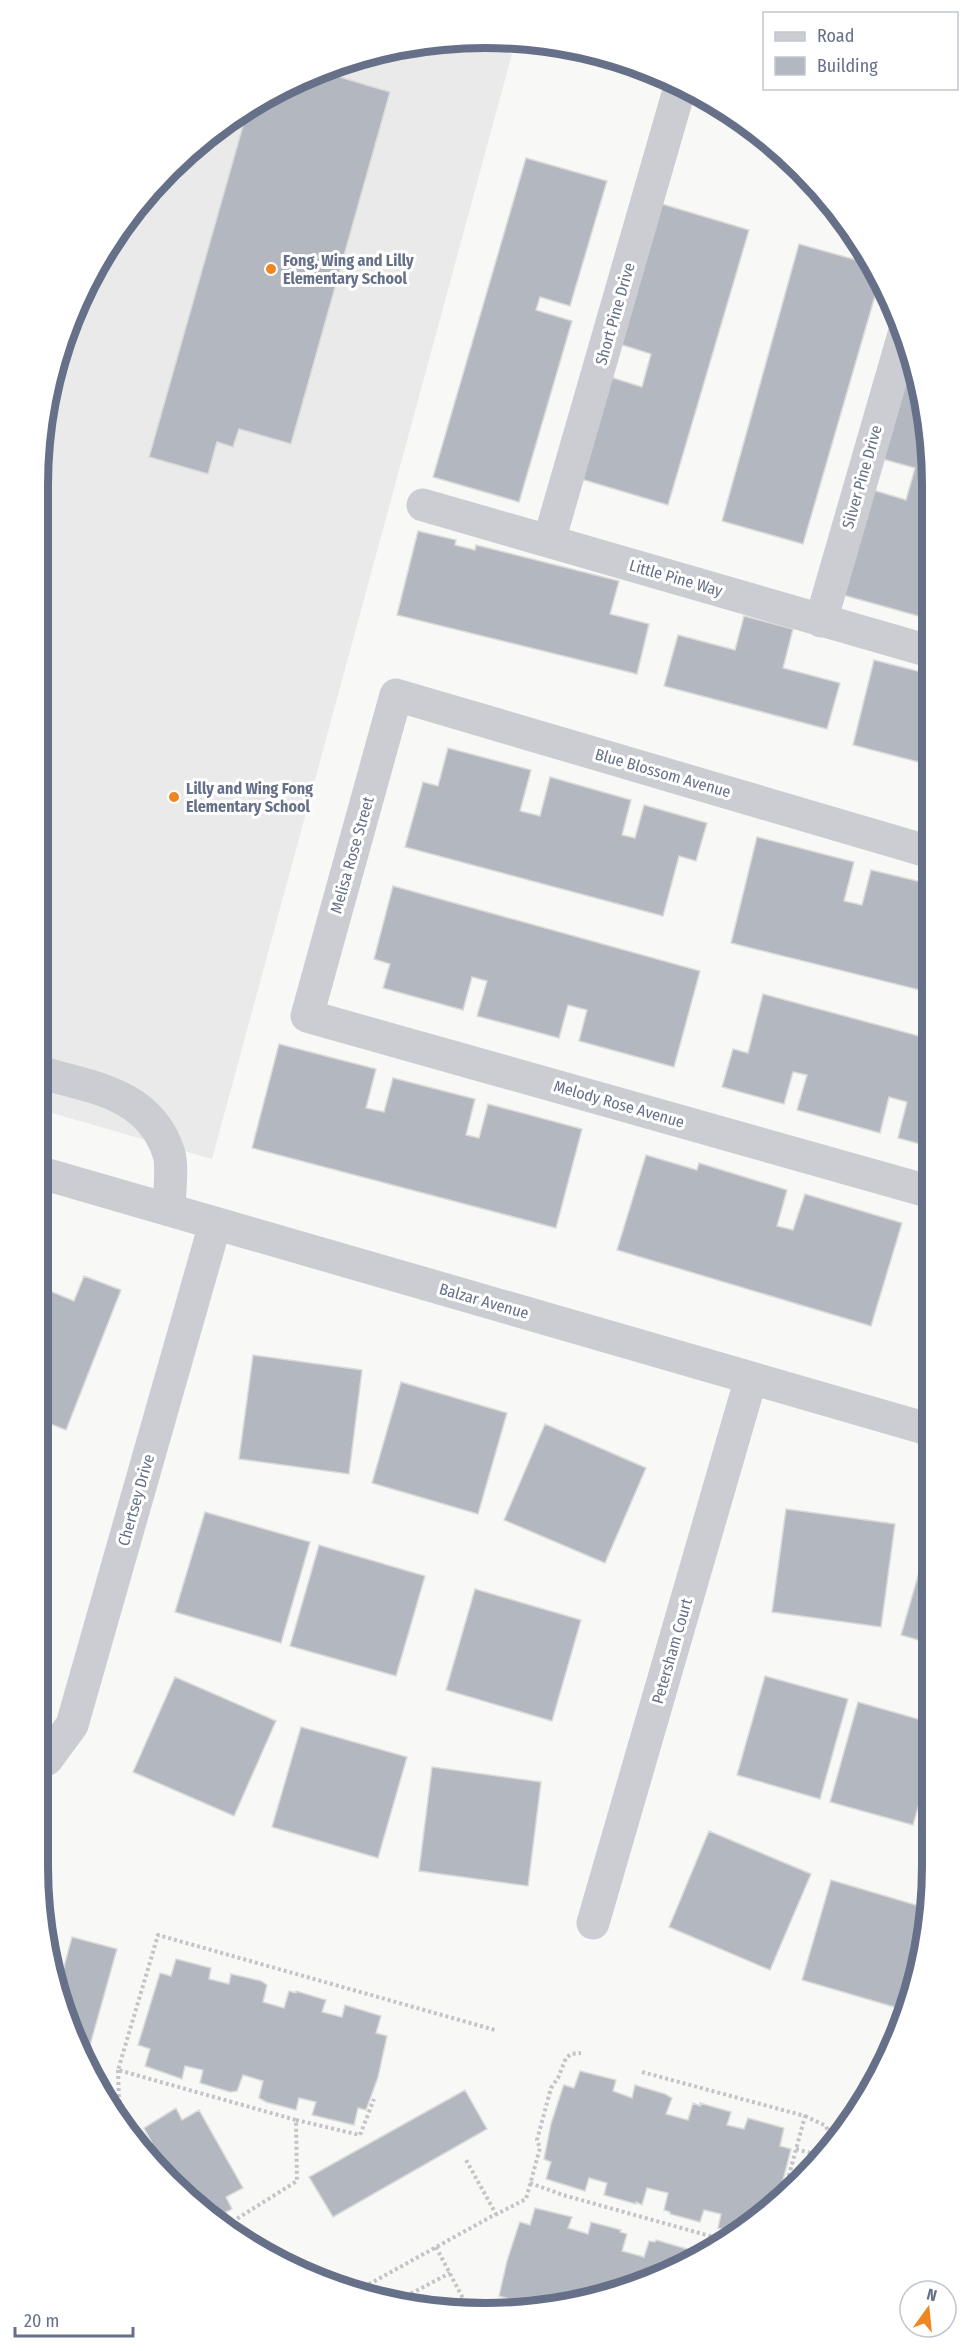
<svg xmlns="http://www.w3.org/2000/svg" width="970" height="2351" font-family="'Fira Sans Condensed',sans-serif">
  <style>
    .built { fill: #e9eae9 }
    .building { fill: #b3b8c0; stroke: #dadbd9; stroke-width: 1.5 }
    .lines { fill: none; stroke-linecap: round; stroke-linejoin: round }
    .path { stroke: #c2c4c7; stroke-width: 4; stroke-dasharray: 3 3; stroke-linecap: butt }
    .minor { stroke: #cccdd2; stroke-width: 33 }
    .poi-dot { fill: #ef8621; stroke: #fff; stroke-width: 2 }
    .labels { text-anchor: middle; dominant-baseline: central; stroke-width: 6; stroke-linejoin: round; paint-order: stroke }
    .poi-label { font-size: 16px; font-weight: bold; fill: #667089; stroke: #fff; text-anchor: start }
    .street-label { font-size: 16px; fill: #667089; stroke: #fff }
    .rim { fill: none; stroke: #667089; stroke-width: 8 }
  </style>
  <rect width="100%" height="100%" fill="#f8f9f6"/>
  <path class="built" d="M455,38L512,54L212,1159L38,1109V485L61,341L97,262L148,190L212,130L287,84L369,53Z"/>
  <path class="building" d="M557,45L629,61L642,68L641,71L556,48Z
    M320,71L390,92L291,444L239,429L233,447L217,442L208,474L149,457L248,108L287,84Z
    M526,158L607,181L570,306L540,297L536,310L572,321L519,502L433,477Z
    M662,204L749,230L668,505L581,479L610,377L642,387L651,354L616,343Z
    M799,244L867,263L879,282L803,544L722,521Z
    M911,361L929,426V619L843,595L873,490L906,500L915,468L879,458Z
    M418,531L456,540L455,545L475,550L476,545L619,581L610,614L649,624L637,674L397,615Z
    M744,616L793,629L783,668L840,683L827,729L664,686L678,635L735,650Z
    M874,660L929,674L930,765L853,745Z
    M448,748L531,770L520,811L540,816L550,777L631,800L622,835L635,838L644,805L707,823L696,861L679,856L663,916L405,847L423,782L438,786Z
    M757,837L854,862L844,901L862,905L871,870L930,884V1000L926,999L928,992L731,943Z
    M393,886L700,971L674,1067L579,1041L587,1010L568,1005L559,1038L477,1016L487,981L472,977L463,1010L383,988L390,964L374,959Z
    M763,994L930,1039L931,1147L898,1138L907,1102L889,1097L880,1133L797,1110L807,1075L793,1072L784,1104L722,1087L733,1049L748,1053Z
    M279,1044L376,1069L366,1108L384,1112L393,1078L475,1099L466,1135L479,1138L488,1104L582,1129L556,1228L252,1148Z
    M646,1155L697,1170L699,1163L787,1190L777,1226L793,1230L805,1194L902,1223L871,1326L617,1250Z
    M84,1276L121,1290L66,1430L38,1419V1286L74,1301Z
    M253,1355L362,1370L349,1474L239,1459Z
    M401,1382L507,1413L478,1514L372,1483Z
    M545,1424L646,1468L605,1563L504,1520Z
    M786,1509L895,1524L881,1627L772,1612Z
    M205,1512L310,1542L281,1643L175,1612Z
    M930,1534L932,1535V1644L901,1635Z
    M319,1545L425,1576L396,1676L290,1646Z
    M475,1589L581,1620L552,1721L446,1690Z
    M765,1676L848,1699L820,1799L737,1775Z
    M175,1677L276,1721L234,1816L133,1772Z
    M858,1702L932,1723V1757L913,1825L830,1802Z
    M301,1727L407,1757L378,1858L272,1827Z
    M432,1767L541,1782L528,1886L419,1871Z
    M709,1831L811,1874L770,1970L669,1927Z
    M831,1880L926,1908L908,2011L802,1980Z
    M72,1937L117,1949L85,2063L61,2010L58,1989Z
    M176,1959L211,1968L209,1979L229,1984L231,1974L261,1981L267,1985L263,2002L284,2008L289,1991L296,1993V1991L326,2000L322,2012L342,2017L345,2005L381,2016L376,2033L387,2036L378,2077L366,2110L358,2108L354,2125L312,2115L316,2102L299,2098L296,2110L266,2102L259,2098L263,2081L243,2075L237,2091L230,2092L200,2083L203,2070L185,2066L182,2079L145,2066L150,2049L138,2045L160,1973L171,1976Z
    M580,2071L616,2080L613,2091L632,2098L635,2085L665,2094L672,2098L666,2114L688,2120L693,2103L700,2106V2103L731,2112L727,2125L744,2129L748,2118L784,2128L780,2146L791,2149L779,2196L738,2234L718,2228L721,2214L704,2210L700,2222L670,2214V2212L664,2210L668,2193L647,2188L642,2205L636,2202V2204L604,2195L607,2183L589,2178L585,2191L546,2179L551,2162L544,2159L551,2124L563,2087L564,2085L574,2088Z
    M465,2090L487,2129L333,2217L309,2177Z
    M176,2108L182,2120L199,2110L243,2188L226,2197L232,2209L217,2217L148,2161L140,2149L152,2143L144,2128Z
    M535,2208L572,2217L568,2228L588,2234L591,2222L621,2230L620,2232L627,2234L622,2251L644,2257L649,2241L655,2242L656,2240L687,2249L682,2261L688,2263L657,2279L573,2305L504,2307L506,2298L499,2296L507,2261L519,2224L520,2222L530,2225Z"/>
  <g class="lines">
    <path class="path" d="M118,2070L119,2100L141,2139
      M642,2072L805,2116L785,2190
      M805,2116L826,2126L833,2145
      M296,2120L360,2135L374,2099
      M796,2149L821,2156
      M530,2183L563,2195L728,2241
      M495,2215L526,2199L540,2148L537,2140L551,2088L558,2078L566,2058L571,2054L581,2053
      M227,2225L297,2181L296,2120L118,2070L158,1935L495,2030
      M436,2247L468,2308
      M353,2293L496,2214L466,2160
      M395,2302L450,2273"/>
    <path class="minor" d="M423,505L929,651
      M549,541L680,87
      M821,621L904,334
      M930,852L396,695L307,1016L931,1192
      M38,1072C91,1087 150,1093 169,1154C173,1168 169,1194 169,1210
      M38,1172L931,1430
      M38,1764L47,1759L72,1725L215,1224
      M593,1923L751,1378"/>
  </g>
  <g class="poi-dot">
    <circle cx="271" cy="269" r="6"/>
    <circle cx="174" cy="797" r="6"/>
  </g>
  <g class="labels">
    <g class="poi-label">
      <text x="283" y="260">Fong, Wing and Lilly<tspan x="283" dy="18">Elementary School</tspan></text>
      <text x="186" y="788">Lilly and Wing Fong<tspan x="186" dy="18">Elementary School</tspan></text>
    </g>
    <g class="street-label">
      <text transform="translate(615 314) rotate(-74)">Short Pine Drive</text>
      <text transform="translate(862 477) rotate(-74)">Silver Pine Drive</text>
      <text transform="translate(676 578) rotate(16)">Little Pine Way</text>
      <text transform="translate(663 773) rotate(16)">Blue Blossom Avenue</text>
      <text transform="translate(352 855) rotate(-74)">Melisa Rose Street</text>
      <text transform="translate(619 1104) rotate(16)">Melody Rose Avenue</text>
      <text transform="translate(484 1301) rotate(16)">Balzar Avenue</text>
      <text transform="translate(136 1500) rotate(-74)">Chertsey Drive</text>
      <text transform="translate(672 1651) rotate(-74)">Petersham Court</text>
    </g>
  </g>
  <path d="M0 0H970V2351H0ZM485 48H485A437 437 0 0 1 922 485V1866A437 437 0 0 1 485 2303H485A437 437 0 0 1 48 1866V485A437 437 0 0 1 485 48Z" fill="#fff" fill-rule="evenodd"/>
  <path class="rim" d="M485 48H485A437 437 0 0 1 922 485V1866A437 437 0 0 1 485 2303H485A437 437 0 0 1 48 1866V485A437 437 0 0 1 485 48Z"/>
  <rect x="763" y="12" width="195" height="78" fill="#ffffff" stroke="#c2c6d0" stroke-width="1.5"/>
  <rect x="775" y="32" width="30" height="9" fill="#cccdd2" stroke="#c2c6d0" stroke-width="1.5"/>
  <text x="817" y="42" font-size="18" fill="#667089">Road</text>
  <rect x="775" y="57" width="30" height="18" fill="#b3b8c0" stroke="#c2c6d0" stroke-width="1.5"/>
  <text x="817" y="72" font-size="18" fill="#667089">Building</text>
  <g transform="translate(928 2309) rotate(15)"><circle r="28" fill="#ffffff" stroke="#c2c6d0" stroke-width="1.5"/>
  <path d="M0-4.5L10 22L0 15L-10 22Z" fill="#ef8621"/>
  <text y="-9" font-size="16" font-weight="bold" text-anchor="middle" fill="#667089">N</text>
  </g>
  <path d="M15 2327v9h118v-9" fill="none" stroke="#667089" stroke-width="3"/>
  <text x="24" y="2327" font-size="18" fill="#667089" stroke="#ffffff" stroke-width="4.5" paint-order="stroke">20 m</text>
</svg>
